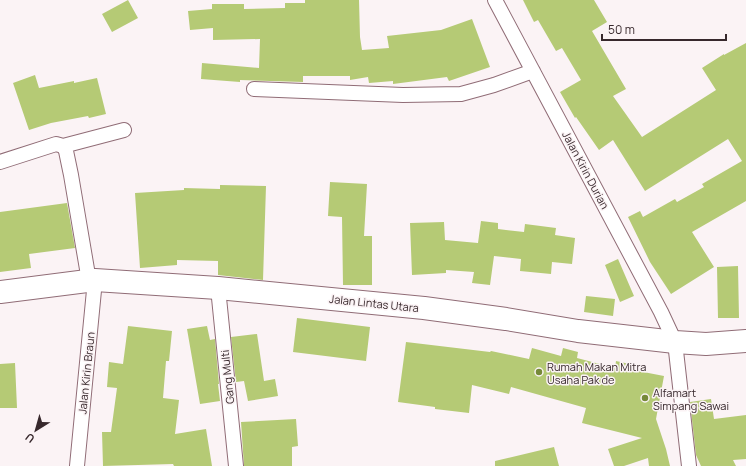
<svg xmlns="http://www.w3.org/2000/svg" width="746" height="466" font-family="Manrope,sans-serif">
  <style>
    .building { fill: #b5ca75 }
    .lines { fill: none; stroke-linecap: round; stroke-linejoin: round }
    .street-casing { stroke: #906c76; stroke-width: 16 }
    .highway-casing { stroke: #906c76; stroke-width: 24 }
    .street { stroke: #fff; stroke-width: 14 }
    .highway { stroke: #fff; stroke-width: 22 }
    .poi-dot { fill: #768939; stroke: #fbf3f5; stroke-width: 1.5 }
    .labels { text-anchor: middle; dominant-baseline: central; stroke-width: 3; stroke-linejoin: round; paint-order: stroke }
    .street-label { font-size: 11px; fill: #37282c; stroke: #fbf3f5 }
    .poi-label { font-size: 11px; fill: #37282c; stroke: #fbf3f5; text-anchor: start }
  </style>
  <rect width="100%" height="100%" fill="#fbf3f5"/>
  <path class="building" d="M128,0L138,18L112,32L102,14Z
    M305,0H359L360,37L362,50L389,48L387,36L441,30L472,19L490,67L449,81L447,77L393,84V81L369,83L368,77L350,80V76H303V82L240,80V82L201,79L202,63L259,68L260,39L213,40V28L190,30L188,11L212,9V4H244V9L285,8V3H305Z
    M523,0H594L607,22L592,31L626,89L613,96L642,137L716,90L702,68L724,54V55L746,43V201L692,232L714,267L671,294L650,262L628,217L640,211L643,217L675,199L677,202L704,187L702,184L742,161L728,139L645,191L613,140L599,150L576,117L575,118L560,92L581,80L562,48L556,51L538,20L534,22Z
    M35,75L39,88L74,81V83L97,78L106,114L89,118L88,116L51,123L29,130L13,83Z
    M330,182L367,184L364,236H372V285H343L342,217L328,216Z
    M220,185L266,186L263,280L218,275V261L177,260V265L140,268L135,193L184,190V188L220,189Z
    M67,203L75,248L29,254L31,268L0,272V212Z
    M481,221L498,223V229L524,232L525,224L556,228L555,235L575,238L572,264L552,262L551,274L520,271L521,259L494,256L490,285L472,283L474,272L446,270V273L412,275L410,223L444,222L445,240L478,243Z
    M618,259L634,296L620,302L605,265Z
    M738,266L739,318H718L717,267Z
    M586,296L615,299L613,316L584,312Z
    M297,318L370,327L366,361L293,352Z
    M128,326L172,331L169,361H166L163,398L179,400L175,434L206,429L212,466H174L173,464L103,466L102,432H111L117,388L107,387L109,362L123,364Z
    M207,326L210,340L215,339L219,384H218L220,401L200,404L187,329Z
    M257,334L264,381L275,379L278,396L248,401L244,381L236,382L231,337Z
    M406,342L490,352L491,351L529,359L532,348L561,356L563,348L578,352L577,358L615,368L616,361L634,365L633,370L664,376L656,419L666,449L670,466H649L648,458L624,466H614L608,449L642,438L582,423L586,408L511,387L509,394L472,385L469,413L435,409V407L398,402Z
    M15,363L17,408H0V364Z
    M711,399L714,419L746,415V459L733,460L736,466H701L696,455L690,402Z
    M296,419L298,446L292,447V466H244L241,422Z
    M554,447L559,466H495V461Z"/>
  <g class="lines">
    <g class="street-casing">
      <path id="street" d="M495,0L661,312L675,342L689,466
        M254,89L403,95L461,94L494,85L533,71
        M63,146L124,130
        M0,162L56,144L63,146L66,151L71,175L89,281
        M218,288L236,466
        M77,466L95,280"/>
    </g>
    <g class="highway-casing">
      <path id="highway" d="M0,292L95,280L218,288L424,308L506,319L578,331L675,342L706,344L746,341"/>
    </g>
    <use href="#street" class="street"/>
    <use href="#highway" class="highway"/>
  </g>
  <g class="poi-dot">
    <circle cx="539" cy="372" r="4"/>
    <circle cx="645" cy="398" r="4"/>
  </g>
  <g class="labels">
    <g class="street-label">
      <text transform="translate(586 170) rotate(62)">Jalan Kirin Durian</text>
      <text transform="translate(374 303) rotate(6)">Jalan Lintas Utara</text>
      <text transform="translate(86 373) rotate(-84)">Jalan Kirin Braun</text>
      <text transform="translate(227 377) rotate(-96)">Gang Multi</text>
    </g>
    <g class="poi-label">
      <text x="547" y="366">Rumah Makan Mitra<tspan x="547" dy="13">Usaha Pak de</tspan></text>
      <text x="653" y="392">Alfamart<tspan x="653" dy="13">Simpang Sawai</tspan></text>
    </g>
  </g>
  <g transform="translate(36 430) rotate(217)" stroke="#fbf3f5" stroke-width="3" paint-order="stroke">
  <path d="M0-3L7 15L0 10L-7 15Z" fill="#37282c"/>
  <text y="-6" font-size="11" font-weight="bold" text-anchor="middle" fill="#37282c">U</text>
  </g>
  <path d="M602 34v6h124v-6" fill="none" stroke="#37282c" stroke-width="2"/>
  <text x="608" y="34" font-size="12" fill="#37282c" stroke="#fbf3f5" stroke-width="3" paint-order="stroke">50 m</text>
</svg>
